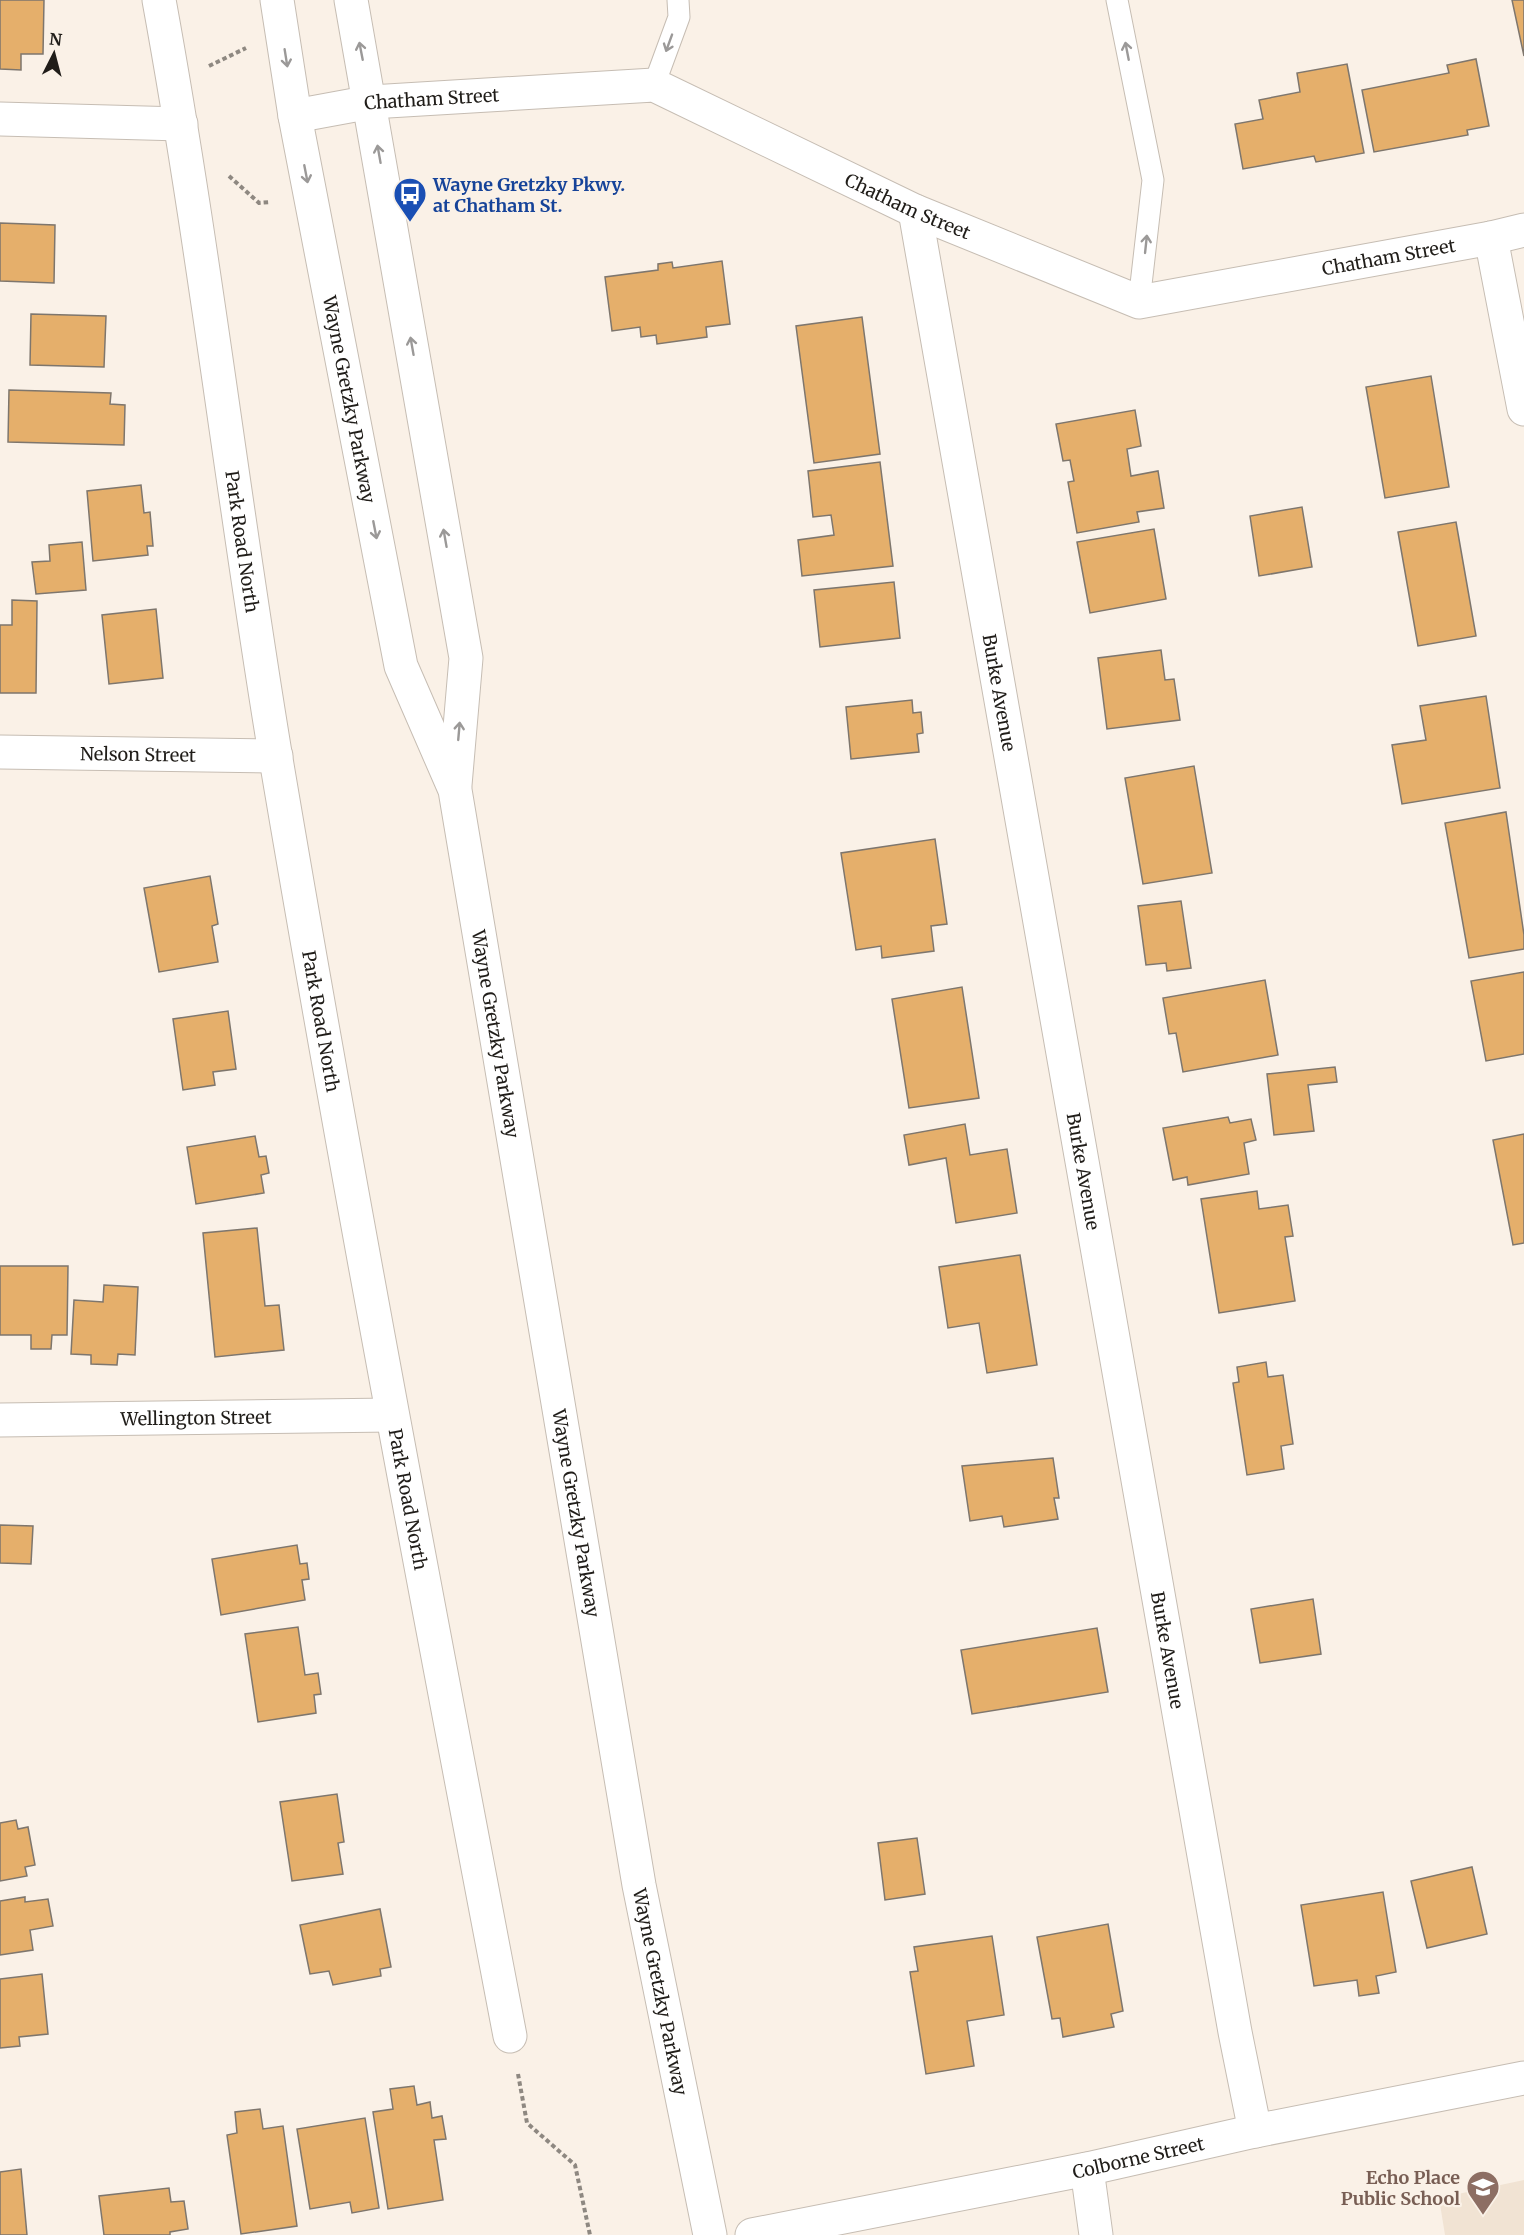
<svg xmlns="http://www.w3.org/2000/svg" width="1524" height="2235" font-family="Merriweather,serif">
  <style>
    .built { fill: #f1e3d3 }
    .building { fill: #e5af6b; stroke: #7e766d; stroke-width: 1.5 }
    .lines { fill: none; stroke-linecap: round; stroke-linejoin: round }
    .service-casing { stroke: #c6bdb3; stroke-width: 23 }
    .minor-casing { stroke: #c6bdb3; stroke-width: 35 }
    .secondary-casing { stroke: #c6bdb3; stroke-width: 35 }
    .path { stroke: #8e8881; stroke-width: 4; stroke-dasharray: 4.5 3; stroke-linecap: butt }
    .service { stroke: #fff; stroke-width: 21 }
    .minor { stroke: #fff; stroke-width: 33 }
    .secondary { stroke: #fff; stroke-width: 33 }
    .oneway { stroke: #9b9998 }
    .labels { text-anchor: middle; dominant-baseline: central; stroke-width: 4.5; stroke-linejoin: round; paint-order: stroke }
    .street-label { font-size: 18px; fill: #201d19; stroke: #faf1e7 }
    .transit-label { font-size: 18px; font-weight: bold; fill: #164399; stroke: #faf1e7; text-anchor: start }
    .education-label { font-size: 18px; font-weight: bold; fill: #785e54; stroke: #faf1e7; text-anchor: end }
  </style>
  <rect width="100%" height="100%" fill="#faf1e7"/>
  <path class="built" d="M1524,2180V2235H1445L1439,2198Z"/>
  <path class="building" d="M0,0H44L43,54H21V70L0,69Z
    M1512,0H1524V56Z
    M1476,59L1489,126L1467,130L1468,135L1374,152L1362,90L1449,73L1447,65Z
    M1347,64L1364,153L1316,162L1314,156L1243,169L1235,124L1263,119L1259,100L1300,92L1297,73Z
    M0,223L55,225L54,283L0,281Z
    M722,261L730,324L706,327L707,337L657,344L656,335L641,337L640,327L612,331L605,277L658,270V264L672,262L673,268Z
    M31,314L106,316L104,367L30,365Z
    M862,317L880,454L814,463L796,326Z
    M1431,376L1449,487L1385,498L1366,387Z
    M9,390L111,393L110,404L125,405L124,445L8,442Z
    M1135,410L1141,446L1127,449L1131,476L1158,471L1164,508L1137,512L1139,522L1077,533L1068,482L1074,481L1070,460L1063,461L1056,424Z
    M880,462L893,566L802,576L798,540L834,535L831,515L813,517L808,471Z
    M141,485L144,513L150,512L153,546H147L148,555L93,561L87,491Z
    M1302,507L1312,567L1259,576L1250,516Z
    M1456,522L1476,636L1418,646L1398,532Z
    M1154,529L1166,599L1090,613L1077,542Z
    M82,542L86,590L36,594L32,562L50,561L49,545Z
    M894,582L900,638L820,647L814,590Z
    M12,600L37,601L36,693H0V625H12Z
    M156,609L163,678L109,684L102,615Z
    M1161,650L1165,680L1174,679L1180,720L1107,729L1098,658Z
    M1486,696L1500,788L1402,804L1392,745L1426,740L1420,706Z
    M912,700L913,713L921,712L923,733L917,734L919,752L851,759L846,707Z
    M1194,766L1212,873L1143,884L1125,778Z
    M1506,812L1524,935V949L1469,958L1445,823Z
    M935,839L947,924L931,926L934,951L882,958L881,946L856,950L841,853Z
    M210,876L218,924L212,926L218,962L159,972L144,888Z
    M1181,901L1191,968L1167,971L1166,963L1146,965L1138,906Z
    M1524,972V1054L1486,1061L1471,981Z
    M1265,980L1278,1055L1183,1072L1176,1033L1169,1034L1163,998Z
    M962,987L979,1098L909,1108L892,999Z
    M228,1011L236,1069L213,1072L215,1085L183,1090L173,1019Z
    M1335,1067L1337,1082L1308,1085L1314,1131L1274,1135L1267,1074Z
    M1228,1117L1230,1123L1251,1119L1256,1140L1244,1143L1249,1174L1188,1185L1187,1177L1173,1180L1163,1128Z
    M965,1124L970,1155L1007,1149L1017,1213L956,1223L946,1158L909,1165L904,1135Z
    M1524,1134V1243L1513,1245L1493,1140Z
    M255,1136L259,1157L266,1156L269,1173L261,1175L264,1193L196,1204L187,1147Z
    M1257,1191L1259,1209L1288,1205L1293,1236L1285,1237L1295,1301L1219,1313L1201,1199Z
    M257,1228L265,1306L279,1305L284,1350L215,1357L203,1233Z
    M1020,1255L1037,1365L987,1373L979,1323L948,1328L939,1267Z
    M0,1266H68L67,1335H52L51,1349H31V1335H0Z
    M104,1285L138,1287L135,1355L118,1354L117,1365L91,1364V1355L71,1354L74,1300L103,1302Z
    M1266,1362L1268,1377L1283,1375L1293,1444L1281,1446L1284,1469L1247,1475L1233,1383L1239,1382L1237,1367Z
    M1053,1458L1059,1498H1054L1058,1519L1004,1527L1002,1516L970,1521L962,1466Z
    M0,1525L33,1526L31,1564L0,1563Z
    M297,1545L300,1564L307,1563L309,1579L302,1580L305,1600L221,1615L212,1559Z
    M1313,1599L1321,1654L1260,1663L1251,1609Z
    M298,1627L305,1675L318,1673L321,1694L314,1695L316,1713L258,1722L245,1634Z
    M1097,1628L1108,1692L972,1714L961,1650Z
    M337,1794L344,1842L338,1843L343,1874L292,1881L280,1802Z
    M16,1820L18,1829L28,1827L35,1865L25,1867L27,1876L0,1881V1823Z
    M917,1838L925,1894L885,1900L878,1843Z
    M1472,1867L1487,1934L1427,1948L1411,1881Z
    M1383,1892L1396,1972L1376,1976L1379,1993L1359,1996L1357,1980L1314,1986L1301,1905Z
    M25,1897V1902L48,1899L53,1926L30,1930L33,1950L0,1955V1901Z
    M380,1909L391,1967L380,1969L381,1976L333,1985L329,1971L310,1974L300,1925Z
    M1108,1924L1123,2011L1111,2014L1114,2027L1063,2037L1060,2018L1052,2019L1037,1937Z
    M992,1936L1004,2015L967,2021L974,2066L926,2074L910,1972L918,1971L914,1947Z
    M42,1974L48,2034L19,2037L20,2046L0,2048V1979Z
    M414,2086L417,2105L430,2102L432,2118L442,2116L446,2139L434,2140L443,2200L388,2209L373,2112L393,2109L390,2089Z
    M260,2109L263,2129L283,2126L297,2226L241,2234L227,2135L237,2133L235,2112Z
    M365,2118L379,2208L352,2213L350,2202L310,2209L297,2129Z
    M21,2169L27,2235H0V2172Z
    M169,2188L171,2202L184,2201L188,2229L170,2232V2235H104L99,2196Z"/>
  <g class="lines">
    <g class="service-casing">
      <path id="service" d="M1117,0L1153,180L1139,302
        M654,85L679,17L678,0"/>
    </g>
    <g class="minor-casing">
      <g id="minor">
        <path id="s1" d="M159,0C205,252 234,507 276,759C348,1186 429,1611 510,2036"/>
        <path id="s2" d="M295,116L371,102L654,85L915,211L1139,302L1491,238L1524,230"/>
        <path d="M0,119L181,124"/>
        <path id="s3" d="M915,211L1235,2032L1255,2131"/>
        <path d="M1491,238L1524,409"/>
        <path id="s4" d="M0,752L276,756"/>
        <path id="s5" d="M0,1420L392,1415"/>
        <path d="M1087,2169L1096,2235"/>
      </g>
    </g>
    <g class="secondary-casing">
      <g id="secondary">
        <path id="s6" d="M277,0L295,116L401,666L455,790L639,1885L710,2235"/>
        <path d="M351,0L466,658L455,785"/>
        <path id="s7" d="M752,2235L1087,2169L1255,2131L1524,2078"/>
      </g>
    </g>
    <path class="path" d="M209,66L246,48
      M229,176L259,203L271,202
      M518,2074L527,2123L575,2165L590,2235"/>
    <use href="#service" class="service"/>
    <use href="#minor" class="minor"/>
    <use href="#secondary" class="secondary"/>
  </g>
  <defs><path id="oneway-shaft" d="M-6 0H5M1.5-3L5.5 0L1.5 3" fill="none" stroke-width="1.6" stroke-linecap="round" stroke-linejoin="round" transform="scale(1.5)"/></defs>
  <g class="oneway">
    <use href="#oneway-shaft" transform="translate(669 43) rotate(110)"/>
    <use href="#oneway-shaft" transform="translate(361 51) rotate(-101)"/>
    <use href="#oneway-shaft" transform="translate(1127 51) rotate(-101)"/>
    <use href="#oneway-shaft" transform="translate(286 58) rotate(81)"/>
    <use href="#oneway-shaft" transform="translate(379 154) rotate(-100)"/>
    <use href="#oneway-shaft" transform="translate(306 174) rotate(79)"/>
    <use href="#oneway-shaft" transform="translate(1146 244) rotate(-84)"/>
    <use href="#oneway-shaft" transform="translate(412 346) rotate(-100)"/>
    <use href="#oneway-shaft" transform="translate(375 530) rotate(79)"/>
    <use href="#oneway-shaft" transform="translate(445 538) rotate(-100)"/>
    <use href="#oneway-shaft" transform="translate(459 731) rotate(-85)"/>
  </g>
  <defs>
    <g id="bus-pin" transform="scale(1.725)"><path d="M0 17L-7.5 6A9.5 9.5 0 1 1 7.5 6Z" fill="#1a4fb4" stroke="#faf1e7"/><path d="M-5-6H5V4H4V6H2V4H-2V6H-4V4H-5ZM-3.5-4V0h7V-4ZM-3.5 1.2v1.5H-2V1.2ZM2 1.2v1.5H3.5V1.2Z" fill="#fff"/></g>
    <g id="school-pin" transform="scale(1.725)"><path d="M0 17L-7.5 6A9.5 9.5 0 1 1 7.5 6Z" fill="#8d6e63" stroke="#faf1e7"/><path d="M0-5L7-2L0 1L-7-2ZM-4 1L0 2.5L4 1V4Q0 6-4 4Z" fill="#fff"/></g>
  </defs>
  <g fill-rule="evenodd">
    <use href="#bus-pin" x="410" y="194"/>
    <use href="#school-pin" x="1483" y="2187"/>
  </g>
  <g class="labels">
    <g class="street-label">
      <text stroke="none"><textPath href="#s2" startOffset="138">Chatham Street</textPath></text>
      <text stroke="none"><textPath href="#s2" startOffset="642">Chatham Street</textPath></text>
      <text stroke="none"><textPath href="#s2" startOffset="1146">Chatham Street</textPath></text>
      <text stroke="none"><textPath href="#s6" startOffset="406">Wayne Gretzky Parkway</textPath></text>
      <text stroke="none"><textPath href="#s1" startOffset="548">Park Road North</textPath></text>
      <text stroke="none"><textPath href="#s3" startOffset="489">Burke Avenue</textPath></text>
      <text stroke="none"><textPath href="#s4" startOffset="138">Nelson Street</textPath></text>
      <text stroke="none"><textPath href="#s1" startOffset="1034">Park Road North</textPath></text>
      <text stroke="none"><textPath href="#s6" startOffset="1060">Wayne Gretzky Parkway</textPath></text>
      <text stroke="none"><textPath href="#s3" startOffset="975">Burke Avenue</textPath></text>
      <text stroke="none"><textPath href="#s5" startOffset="196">Wellington Street</textPath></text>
      <text stroke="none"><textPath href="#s1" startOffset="1520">Park Road North</textPath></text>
      <text stroke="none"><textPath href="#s6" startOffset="1546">Wayne Gretzky Parkway</textPath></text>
      <text stroke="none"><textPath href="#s3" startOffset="1461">Burke Avenue</textPath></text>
      <text stroke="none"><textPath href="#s6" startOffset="2032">Wayne Gretzky Parkway</textPath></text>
      <text stroke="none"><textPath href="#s7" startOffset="394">Colborne Street</textPath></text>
    </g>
    <g class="transit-label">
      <text x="433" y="184">Wayne Gretzky Pkwy.<tspan x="433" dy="21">at Chatham St.</tspan></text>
    </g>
    <g class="education-label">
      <text x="1460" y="2177">Echo Place<tspan x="1460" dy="21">Public School</tspan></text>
    </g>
  </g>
  <g transform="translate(54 54) rotate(6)" stroke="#faf1e7" stroke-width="4.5" paint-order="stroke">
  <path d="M0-4.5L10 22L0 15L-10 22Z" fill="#201d19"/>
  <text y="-9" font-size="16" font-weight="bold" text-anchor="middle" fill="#201d19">N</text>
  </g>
</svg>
